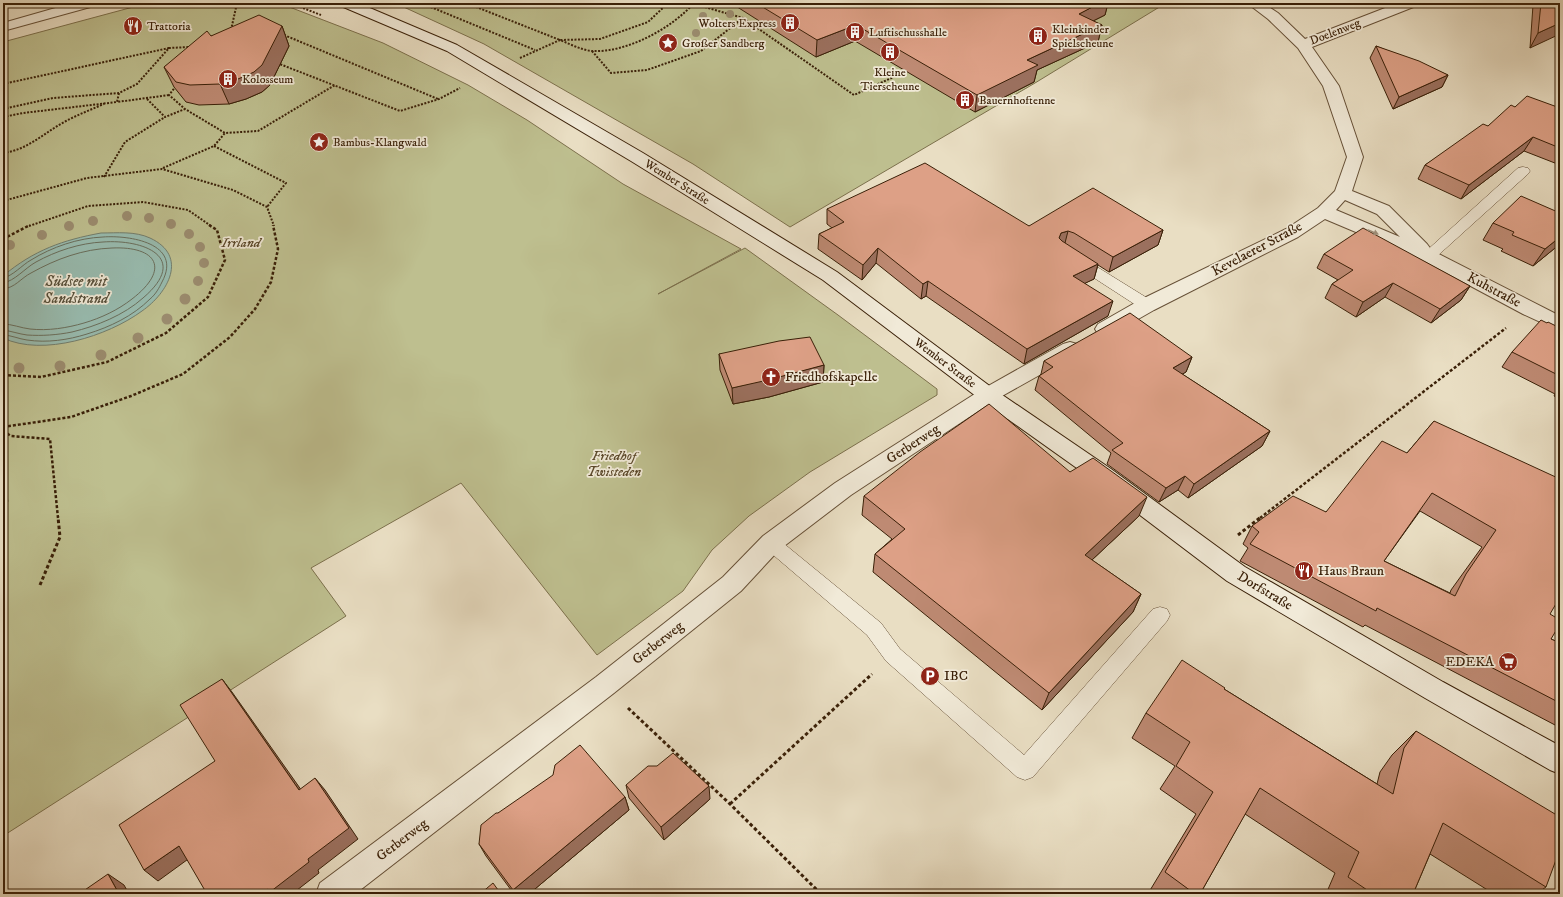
<svg xmlns="http://www.w3.org/2000/svg" width="1563" height="897" font-family="'IM FELL DW Pica',serif">
  <style>
    .green { fill: #bebf8f; stroke: #7c704c }
    .water { fill: #98bcb0; stroke: #727e6d }
    .lines { fill: none; stroke-linecap: round; stroke-linejoin: round }
    .shore { stroke: #696e5c; stroke-width: 1 }
    .service-casing { stroke: #665037; stroke-width: 1 }
    .minor-casing { stroke: #665037; stroke-width: 2 }
    .tertiary-casing { stroke: #665037; stroke-width: 2 }
    .secondary-casing { stroke: #3a2008; stroke-width: 2 }
    .path-far2 { stroke: #3a2008; stroke-width: 2; stroke-dasharray: 2 1.5; stroke-linecap: butt }
    .path-far1 { stroke: #3a2008; stroke-width: 2.5; stroke-dasharray: 3 2; stroke-linecap: butt }
    .path { stroke: #3a2008; stroke-width: 3; stroke-dasharray: 3.5 2.5; stroke-linecap: butt }
    .service { fill: #f1ead8; fill-rule: evenodd }
    .minor { fill: #f1ead8; fill-rule: evenodd }
    .tertiary { fill: #f1ead8; fill-rule: evenodd }
    .secondary { fill: #f1ead8; fill-rule: evenodd }
    .tree { fill: #9b8c6f }
    .wall { fill: #be8a73; stroke: #3a2008; fill-rule: evenodd }
    .shaded-wall { fill: #9b705e; stroke: #3a2008 }
    .building { fill: #dda086; stroke: #3a2008; fill-rule: evenodd }
    .oneway { fill: #9f8f7a }
    .labels { text-anchor: middle; dominant-baseline: central; stroke-width: 3.5; stroke-linejoin: round; paint-order: stroke }
    .far-poi-label { font-size: 12px; fill: #3a2008; stroke: #f1ead8; text-anchor: start }
    .far-street-label { font-size: 12px; fill: #3a2008; stroke: #f1ead8 }
    .park-label { font-size: 14px; font-style: italic; fill: #5b482a; stroke: #f1ead8 }
    .street-label { font-size: 14px; fill: #3a2008; stroke: #f1ead8 }
    .poi-label { font-size: 14px; fill: #3a2008; stroke: #f1ead8; text-anchor: start }
    .water-label { font-size: 15px; font-style: italic; fill: #564f3a; stroke: #f1ead8 }
  </style>
  <rect width="100%" height="100%" fill="#e9dec3"/>
  <filter id="stains"><feTurbulence type="fractalNoise" baseFrequency=".005" numOctaves="4"/><feColorMatrix values="0 0 0 0 .2 0 0 0 0 .09 0 0 0 0 .02 0 0 0 .5 -.17"/></filter>
  <radialGradient id="worn" r=".72"><stop offset=".6" stop-color="#630" stop-opacity="0"/><stop offset="1" stop-color="#630" stop-opacity=".3"/></radialGradient>
  <path class="green" d="M148,3H279L383,43L468,85L527,120L623,184L741,249L658,294L745,248L838,315L937,389V395L810,472L749,516L712,550L683,591L597,655L461,483L311,568L346,616L3,836V42Z
    M395,3H1166L1035,83L790,227L693,164L484,44Z"/>
  <path class="water" d="M101,233C117,233 135,231 150,238C189,256 168,293 142,311C108,336 43,357 3,338V276C34,250 63,240 101,233Z"/>
  <g class="lines">
    <path class="shore" d="M3,278C13,276 22,265 31,260C52,247 78,238 103,237C129,235 183,243 162,282C159,288 156,294 150,299C133,316 110,327 87,334C68,340 47,343 27,340C19,339 11,335 3,335
      M3,283C15,281 25,268 36,262C56,251 80,243 103,242C143,239 191,257 143,298C124,315 97,326 72,332C57,335 42,336 27,335C19,334 11,331 3,330
      M3,289C15,288 21,278 31,273C56,259 83,249 112,248C157,246 171,269 132,299C118,310 101,318 84,323C67,328 48,331 30,329C21,328 12,324 3,324"/>
    <g class="service-casing">
      <path id="service" d="M1523,167L1528,168L1530,171L1528,174L1434,259L1429,261L1424,259L1422,256L1424,253L1518,168Z
        M1076,255L1081,257L1152,301L1154,305L1152,309L1147,310L1142,309L1071,263L1069,260L1071,257Z
        M771,536L777,538L881,623L900,649L1024,755L1153,609L1160,607L1167,609L1170,615L1167,621L1033,777L1025,780L1017,777L886,661L867,635L765,548L762,543L765,538Z"/>
    </g>
    <g class="minor-casing">
      <path id="minor" d="M1247,3H1263L1278,13L1305,39L1398,3H1418L1416,6L1312,47L1339,86L1363,157L1352,191L1389,206L1427,244L1430,248L1429,249L1560,316V331L1523,314L1422,260L1325,219L1298,237L1154,310L1112,334L1105,336L1098,334L1095,329L1098,324L1140,300L1286,229L1318,208L1335,191L1347,157L1323,86L1298,48L1268,19ZM1345,200L1377,214L1400,237L1336,210Z
        M1070,342L1077,344L1080,349L1077,354L995,400L851,495L779,550L741,591L614,693L355,894H316L320,883L596,677L723,577L763,536L835,483L981,390L1063,344Z"/>
    </g>
    <g class="tertiary-casing">
      <path id="tertiary" d="M73,3H96L94,6L3,31V23Z"/>
    </g>
    <g class="secondary-casing">
      <path id="secondary" d="M339,3H358L457,45L643,153L837,272L995,390L1111,469L1245,567L1443,682L1560,746V774L1550,770L1425,698L1227,581L1095,481L981,400L823,280L631,161L447,51L341,6Z"/>
    </g>
    <path class="path-far2" d="M290,3L321,15
      M421,3L535,50
      M466,3L560,40L600,39L648,22L668,3
      M743,18L854,95L909,70
      M231,30L237,3
      M284,35L438,99
      M592,51L611,73L647,70L701,51L743,18L694,4
      M520,58L560,40C570,44 581,50 592,51C627,53 672,28 694,3
      M277,63L400,111L439,99L460,88
      M3,84L169,48
      M176,86L169,95L185,109L225,133L258,131L335,85
      M119,93L117,102L169,95
      M147,99L165,117L185,109
      M3,109L53,98L119,93L137,84L169,48L191,47
      M3,117L23,113L117,102
      M214,146L286,183L267,207
      M3,153C28,150 45,132 66,121C79,114 93,109 106,103
      M163,168L214,146L225,133
      M104,177L125,142L165,117
      M3,201L87,178L162,169L233,190L267,207L274,226
      M29,226L88,206L143,202L188,210L211,226"/>
    <path class="path-far1" d="M3,239L30,225
      M3,375L41,377L107,362L166,333L208,297L225,260L217,230L209,225
      M3,427L71,417L131,396L183,374L230,337L255,309L271,282L278,249L273,225
      M3,431L11,436L50,439L58,518
      M3,475L7,501L3,518
      M1260,518L1506,328"/>
    <path class="path" d="M3,520L4,517
      M1238,535L1261,517
      M40,585L60,537L58,517
      M628,708L730,804L821,894
      M730,804L872,674"/>
    <use href="#service" class="service"/>
    <use href="#minor" class="minor"/>
    <use href="#tertiary" class="tertiary"/>
    <use href="#secondary" class="secondary"/>
  </g>
  <g class="tree">
    <circle cx="730" cy="14" r="4"/>
    <circle cx="703" cy="16" r="4"/>
    <circle cx="743" cy="23" r="4"/>
    <circle cx="717" cy="24" r="4"/>
    <circle cx="696" cy="33" r="4"/>
    <circle cx="127" cy="216" r="5"/>
    <circle cx="149" cy="218" r="5"/>
    <circle cx="93" cy="221" r="5"/>
    <circle cx="171" cy="224" r="5"/>
    <circle cx="69" cy="226" r="5"/>
    <circle cx="189" cy="234" r="5"/>
    <circle cx="42" cy="235" r="5"/>
    <circle cx="10" cy="245" r="5"/>
    <circle cx="200" cy="247" r="5"/>
    <circle cx="204" cy="263" r="5"/>
    <circle cx="198" cy="281" r="5"/>
    <circle cx="185" cy="299" r="5.5"/>
    <circle cx="167" cy="319" r="5.5"/>
    <circle cx="138" cy="338" r="5.5"/>
    <circle cx="101" cy="355" r="5.5"/>
    <circle cx="60" cy="366" r="5.5"/>
    <circle cx="19" cy="368" r="5.5"/>
  </g>
  <path class="wall" d="M731,3H1108L1105,15L1093,21L1102,25L1098,42L1037,70L1034,82L975,112L855,41L816,57Z
    M1535,3H1560L1530,48L1533,5Z
    M282,26L289,46L270,85L262,92L246,99L229,104L199,105L186,102L174,87L164,67L211,36Z
    M1376,46L1448,75L1442,87L1393,109L1370,58Z
    M1515,107L1560,108V165L1524,151L1461,199L1418,179L1425,165L1488,126Z
    M827,209L1029,226L1163,230L1158,245L1109,272L1098,265L1094,279L1085,283L1108,316L1024,364L926,296L921,299L876,263L862,280L818,249L819,234L832,228L827,224Z
    M1560,213V244L1533,266L1501,251L1503,249L1483,240L1493,223Z
    M1324,254L1470,286L1461,300L1431,323L1385,297L1356,317L1325,298L1332,284L1338,280L1317,268Z
    M1547,323L1560,328V399L1554,396L1555,394L1502,367L1512,352Z
    M719,354L824,365L823,382L769,397L733,404L720,370Z
    M1192,357L1186,372L1182,374L1270,431L1262,446L1188,498L1178,490L1159,502L1107,464L1111,453L1035,390L1039,376L1041,374L1044,361Z
    M1434,421L1550,614L1551,639L1560,643V721L1555,725L1365,625L1363,627L1240,561L1248,548L1243,544L1252,526L1326,512L1407,453ZM1420,511L1482,547L1451,590L1450,593L1384,561Z
    M1070,472L1139,516L1092,560L1141,594L1133,612L1042,710L873,572L875,554L892,539L862,515L864,496Z
    M1224,689L1377,784L1380,772L1392,755L1416,731L1546,887L1536,894H1494L1430,854L1413,894H1326L1335,873L1245,814L1200,894H1151L1149,892L1196,814L1160,789L1175,766L1132,738L1146,713Z
    M626,785L710,799L664,840L629,798Z
    M625,797L629,810L529,894H514L486,856L479,844L498,813Z"/>
  <path class="shaded-wall" d="M1100,3H1108L1105,15L1075,30L1079,14Z
    M1560,23V34L1530,48L1538,33Z
    M856,25L855,41L816,57L817,40Z
    M1102,25L1098,42L1037,70L1034,82L975,112L977,95L1027,60Z
    M282,26L289,46L270,85L262,92L246,99L229,104L220,84Z
    M1448,75L1442,87L1393,109L1399,97Z
    M1533,137L1524,151L1461,199L1469,185Z
    M1163,230L1158,245L1109,272L1113,257Z
    M1068,231L1064,247L1059,238L1061,233Z
    M1560,237V244L1533,266L1545,249Z
    M878,248L876,263L862,280L863,265Z
    M1098,264L1094,279L1069,291L1073,276Z
    M928,281L926,296L921,299L923,284Z
    M1393,283L1385,297L1356,317L1363,302Z
    M1470,286L1461,300L1431,323L1440,309Z
    M1113,301L1108,316L1024,364L1027,349Z
    M1192,357L1186,372L1167,383L1173,368Z
    M824,365L823,382L769,397L733,404L732,388Z
    M1270,431L1262,446L1188,498L1194,484Z
    M1185,476L1178,490L1159,502L1166,488Z
    M1147,497L1139,516L1078,573L1085,555Z
    M1141,594L1133,612L1042,710L1049,693Z
    M222,679L232,692L309,801L299,790Z
    M315,778L325,790L358,839L318,870L319,873L292,894H262L308,859Z
    M709,786L710,799L664,840L661,827Z
    M625,797L629,810L529,894H516L513,890Z
    M179,846L191,857L158,881L144,870Z
    M108,874L124,885L129,894H119Z"/>
  <path class="building" d="M756,3H1100L1079,14L1102,25L1027,60L1038,65L977,95L856,25L817,40Z
    M1541,3H1560V23L1538,33Z
    M259,15L282,26L262,65L254,72L238,79L220,84L190,85L176,82L164,67L207,31L211,36Z
    M1376,46L1419,61L1448,75L1399,97Z
    M1527,96L1560,108V148L1533,137L1469,185L1425,165L1483,124L1488,126L1511,105L1515,107Z
    M925,163L1029,226L1093,188L1163,230L1113,257L1074,233L1068,231L1061,233L1059,238L1062,241L1098,264L1073,276L1113,301L1027,349L928,281L923,284L878,248L863,265L819,234L844,222L827,209Z
    M1521,196L1560,213V237L1545,249L1512,235L1514,232L1493,223Z
    M1363,228L1470,286L1440,309L1393,283L1363,302L1332,284L1353,270L1324,254Z
    M1130,313L1192,357L1173,368L1270,431L1194,484L1185,476L1166,488L1112,450L1123,443L1039,376L1053,367L1044,361Z
    M1541,320L1547,323L1548,322L1560,328V376L1512,352Z
    M810,337L824,365L768,380L732,388L719,354L779,341Z
    M989,404L1070,472L1093,458L1147,497L1085,555L1141,594L1049,693L875,554L905,529L864,496L920,452Z
    M1434,421L1560,479V597L1550,614L1560,620V624L1551,639L1560,643V703L1377,608L1376,611L1250,544L1259,532L1252,526L1293,496L1326,512L1382,441L1407,453ZM1432,493L1496,530L1466,574L1455,596L1384,561Z
    M1182,660L1225,688L1224,689L1393,794L1404,748L1416,731L1560,817V849L1546,887L1443,823L1413,894H1373L1348,877L1359,852L1260,788L1200,894H1195L1165,872L1213,792L1176,766L1190,742L1146,713Z
    M222,679L299,790L315,778L349,828L308,859L309,862L270,892L268,889L262,894H207L179,846L144,870L119,825L215,761L180,705Z
    M580,745L625,797L513,890L479,844L481,825L496,813H498L553,775L555,765Z
    M673,753L709,786L661,827L626,785L648,766H657Z
    M108,874L119,894H79Z
    M493,883L501,894H480Z"/>
  <defs><path id="oneway-solid" d="M-6-.8H1V-3.2L6.5 0L1 3.2V.8H-6Z"/></defs>
  <use class="oneway" href="#oneway-solid" transform="translate(1373 232) rotate(23)"/>
  <defs>
    <g id="building-disc" transform="scale(1)"><circle r="9.5" fill="#8f2418" stroke="#f1ead8"/><path d="M-4-6H4V6H1V3H-1V6H-4ZM-2.5-4.3h1.7v1.8h-1.7ZM.8-4.3h1.7v1.8H.8ZM-2.5-1h1.7V.8h-1.7ZM.8-1h1.7V.8H.8Z" fill="#fff"/></g>
    <g id="restaurant-disc" transform="scale(1)"><circle r="9.5" fill="#8f2418" stroke="#f1ead8"/><path d="M-5-6h1v4h1v-4h1v4h1v-4h1v5L-1.5 .5V6h-2V.5L-5-1ZM5-6V6H3V1.5H1.5Q1.5-4 5-6Z" fill="#fff"/></g>
    <g id="sight-disc" transform="scale(1)"><circle r="9.5" fill="#8f2418" stroke="#f1ead8"/><path d="M0-6L1.8-2.2L6-1.7L2.9 1.2L3.7 5.4L0 3.3L-3.7 5.4L-2.9 1.2L-6-1.7L-1.8-2.2Z" fill="#fff"/></g>
    <g id="church-disc" transform="scale(1)"><circle r="9.5" fill="#8f2418" stroke="#f1ead8"/><path d="M-1.2-6h2.4v3.5h3.3v2.4h-3.3V6h-2.4V-.1h-3.3v-2.4h3.3Z" fill="#fff"/></g>
    <g id="supermarket-disc" transform="scale(1)"><circle r="9.5" fill="#8f2418" stroke="#f1ead8"/><path d="M-6-5.5h2.5l.6 2H6L4.5 2H-2.5L-4.4-4H-6ZM-1.5 3.2a1.3 1.3 0 1 0 .1 0ZM3 3.2a1.3 1.3 0 1 0 .1 0Z" fill="#fff"/></g>
    <g id="parking-disc" transform="scale(1)"><circle r="9.5" fill="#8f2418" stroke="#f1ead8"/><path d="M-3.5-5.5H1a3.5 3.5 0 0 1 0 7H-1V5.5H-3.5ZM-1-3.4V-.6H.8a1.4 1.4 0 0 0 0-2.8Z" fill="#fff"/></g>
  </defs>
  <g fill-rule="evenodd">
    <use href="#building-disc" x="790" y="23"/>
    <use href="#restaurant-disc" x="133" y="26"/>
    <use href="#building-disc" x="855" y="32"/>
    <use href="#building-disc" x="1038" y="36"/>
    <use href="#sight-disc" x="668" y="43"/>
    <use href="#building-disc" x="890" y="52"/>
    <use href="#building-disc" x="228" y="79"/>
    <use href="#building-disc" x="965" y="100"/>
    <use href="#sight-disc" x="319" y="142"/>
    <use href="#church-disc" x="771" y="377"/>
    <use href="#restaurant-disc" x="1304" y="571"/>
    <use href="#supermarket-disc" x="1508" y="662"/>
    <use href="#parking-disc" x="930" y="676"/>
  </g>
  <g class="labels">
    <g class="far-poi-label">
      <text x="776" y="23" text-anchor="end">Wolters Express</text>
      <text x="147" y="26">Trattoria</text>
      <text x="1052" y="29">Kleinkinder<tspan x="1052" dy="14">Spielscheune</tspan></text>
      <text x="869" y="32">Luftischusshalle</text>
      <text x="682" y="43">Großer Sandberg</text>
      <text x="890" y="72" text-anchor="middle">Kleine<tspan x="890" dy="14">Tierscheune</tspan></text>
      <text x="242" y="79">Kolosseum</text>
      <text x="979" y="100">Bauernhoftenne</text>
      <text x="333" y="142">Bambus-Klangwald</text>
    </g>
    <g class="far-street-label">
      <text transform="translate(1335 32) rotate(-21)">Doelenweg</text>
      <text transform="translate(677 182) rotate(32)">Wember Straße</text>
      <text transform="translate(945 363) rotate(37)">Wember Straße</text>
    </g>
    <g class="park-label">
      <text x="241" y="243">Irrland</text>
      <text x="614" y="456">Friedhof<tspan x="614" dy="16">Twisteden</tspan></text>
    </g>
    <g class="street-label">
      <text transform="translate(1257 249) rotate(-28)">Kevelaerer Straße</text>
      <text transform="translate(1494 290) rotate(28)">Kuhstraße</text>
      <text transform="translate(913 444) rotate(-33)">Gerberweg</text>
      <text transform="translate(1265 591) rotate(31)">Dorfstraße</text>
      <text transform="translate(658 643) rotate(-38)">Gerberweg</text>
      <text transform="translate(402 840) rotate(-37)">Gerberweg</text>
    </g>
    <g class="poi-label">
      <text x="785" y="377">Friedhofskapelle</text>
      <text x="1318" y="571">Haus Braun</text>
      <text x="1494" y="662" text-anchor="end">EDEKA</text>
      <text x="944" y="676">IBC</text>
    </g>
    <g class="water-label">
      <text x="76" y="281">Südsee mit<tspan x="76" dy="17">Sandstrand</tspan></text>
    </g>
  </g>
  <rect width="1563" height="897" fill="none" stroke="#e9dec3" stroke-width="16"/>
  <rect x="4" y="4" width="1555" height="889" fill="none" stroke="#3a2008" stroke-width="2"/>
  <rect x="8" y="8" width="1547" height="881" fill="none" stroke="#3a2008"/>
  <rect width="100%" height="100%" filter="url(#stains)"/>
  <rect width="100%" height="100%" fill="url(#worn)"/>
</svg>
